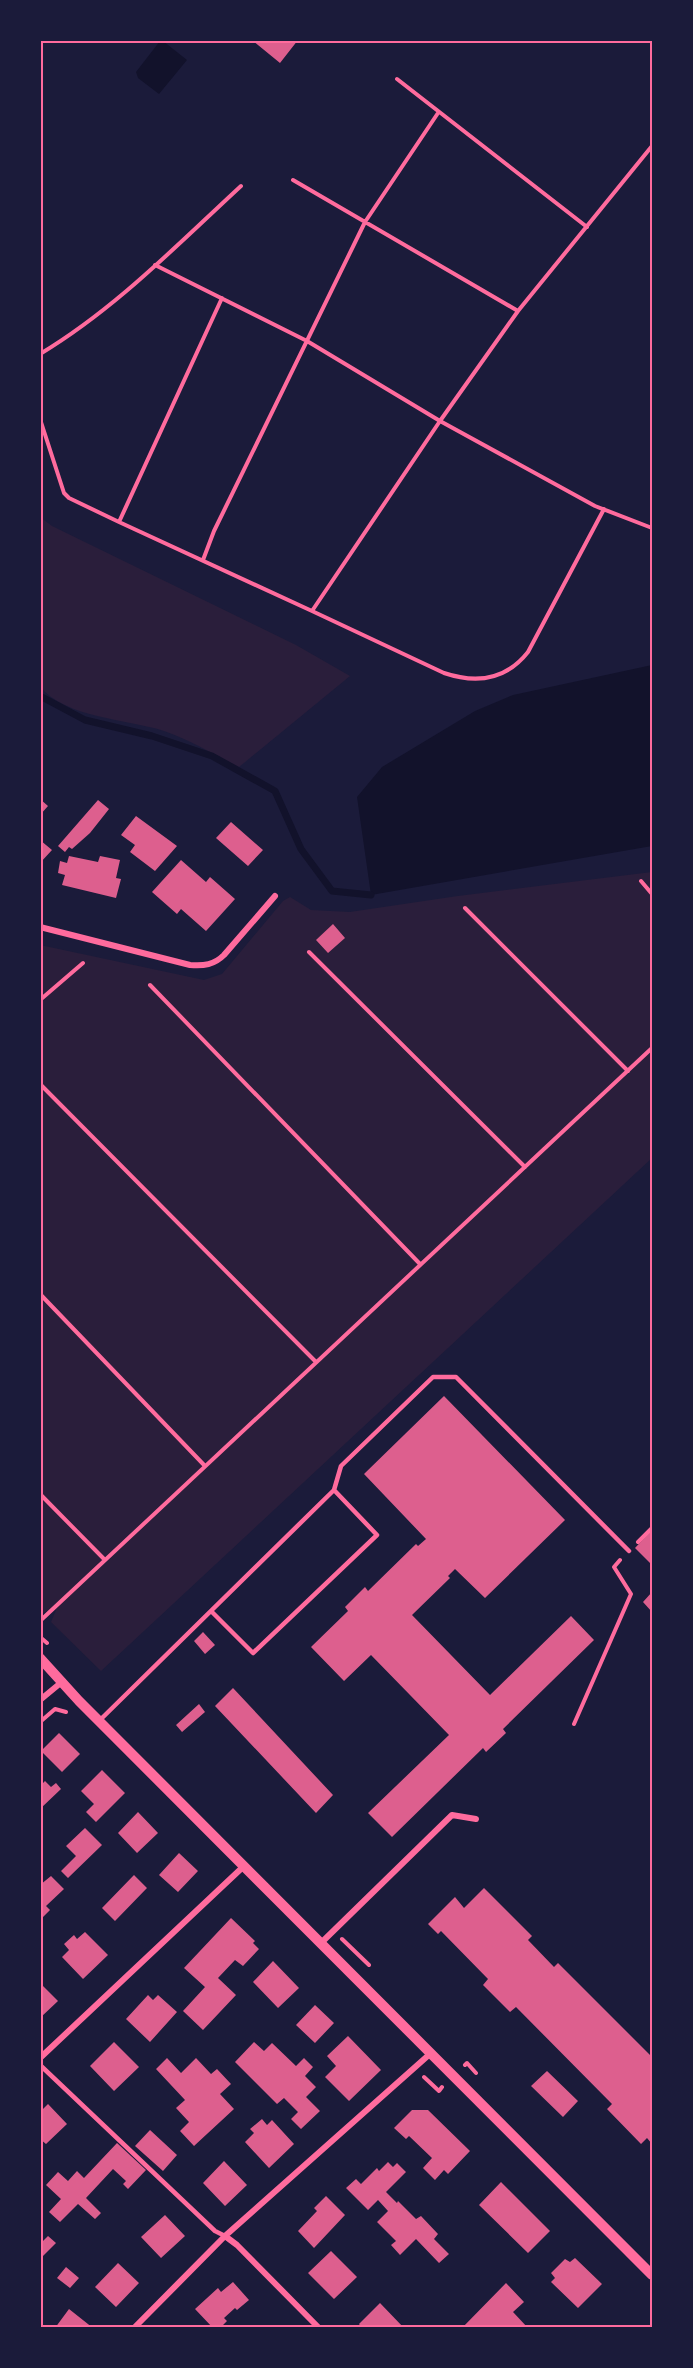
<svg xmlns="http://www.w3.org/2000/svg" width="693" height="2368" font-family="'Playfair Display',serif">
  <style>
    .green { fill: #2a1e3b }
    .water { fill: #12122b }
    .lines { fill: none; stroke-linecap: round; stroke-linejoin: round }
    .stream { stroke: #12122b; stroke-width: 7 }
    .building { fill: #dd5f8e }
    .path { stroke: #ff6b9d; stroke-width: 4 }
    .service { stroke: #ff6b9d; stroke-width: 4.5 }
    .minor { stroke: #ff6b9d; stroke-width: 6 }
    .tertiary { stroke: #ff6b9d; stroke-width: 10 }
    .neatline { fill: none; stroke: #ff6b9d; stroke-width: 2 }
  </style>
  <rect width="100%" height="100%" fill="#1b1b3a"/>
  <path class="green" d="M40,517L52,526L296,645L350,676L239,767C215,755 190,740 164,731C128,719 64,718 40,686Z
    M652,872V1158L101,1671L51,1622L56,1610L54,1608L41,1614L40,945L204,980L222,974L283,901L290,897L311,910L350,912L458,896Z"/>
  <path class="water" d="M160,41H163L187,60L159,94L138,78L136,72Z
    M652,665V846L371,895L357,797L382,767L475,711L513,695Z"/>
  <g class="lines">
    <path class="stream" d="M40,696L85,720L152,736L212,756L275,791L301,849L332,891L371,895"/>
  </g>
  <path class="building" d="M252,40H298L280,63Z
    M40,799L48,806L40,815Z
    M98,800L109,809L90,833L72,849L69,847L65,852L58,846Z
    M136,816L177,846L155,871L130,852L135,845L121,835Z
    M231,822L263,850L248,866L216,838Z
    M40,840L52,850L40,863Z
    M69,856L98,862L100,856L120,860L116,878L121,879L116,898L62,885L65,875L58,873L60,861L67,863Z
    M181,860L206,882L210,877L235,899L206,931L181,909L177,914L152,892Z
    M333,924L345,938L328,953L316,940Z
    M444,1396L565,1520L485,1598L455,1569L448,1576L450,1578L412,1615L490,1695L571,1616L594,1640L503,1729L506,1733L486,1752L483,1748L392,1837L368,1813L449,1735L371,1655L344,1681L311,1647L348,1611L345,1607L365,1587L368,1591L416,1544L418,1546L426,1539L364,1474Z
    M652,1530V1565L635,1548Z
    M652,1592V1612L643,1602Z
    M203,1632L215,1645L205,1654L194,1641Z
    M233,1688L333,1795L316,1813L215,1706Z
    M199,1704L205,1712L182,1732L176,1725Z
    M59,1733L80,1754L62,1772L41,1751Z
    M102,1770L125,1793L96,1822L86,1812L94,1804L81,1791Z
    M45,1781L51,1787L56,1783L61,1789L40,1809V1786Z
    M138,1812L158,1833L137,1853L118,1833Z
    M85,1828L102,1845L68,1878L61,1871L76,1856L66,1846Z
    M179,1853L198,1871L178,1892L159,1875Z
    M134,1875L147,1888L115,1921L102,1908Z
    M51,1876L64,1889L46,1906L50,1910L40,1920V1885Z
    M484,1888L532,1936L528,1940L554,1967L558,1963L652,2057V2144L647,2138L641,2144L607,2109L612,2104L516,2007L510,2012L483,1985L488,1979L441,1931L438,1934L428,1924L455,1897L464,1908Z
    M231,1918L255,1941L253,1943L259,1949L243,1966L235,1960L218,1978L236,1995L203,2030L183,2011L205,1987L184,1968Z
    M85,1932L108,1955L83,1979L62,1957L69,1950L64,1944L74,1935L77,1939Z
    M273,1961L299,1988L278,2008L253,1982Z
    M40,1983L58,2001L40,2018Z
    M148,1995L153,2000L158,1995L177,2012L150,2042L126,2019Z
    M315,2005L334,2023L315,2043L296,2025Z
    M348,2036L381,2070L349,2101L325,2077L336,2066L327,2056Z
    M114,2042L139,2067L114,2091L90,2066Z
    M254,2042L264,2051L272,2043L296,2066L304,2058L313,2067L305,2076L316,2087L306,2097L320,2111L301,2129L291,2119L298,2112L284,2098L277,2104L235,2062Z
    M167,2058L181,2073L196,2058L211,2074L217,2069L231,2084L220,2094L234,2109L194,2146L180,2131L189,2122L176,2108L185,2100L156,2069Z
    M547,2071L578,2101L563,2117L531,2086Z
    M48,2104L67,2124L46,2144L40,2139V2112Z
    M412,2110H428L470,2151L448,2174L444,2170L435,2180L423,2168L432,2158L409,2136L406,2139L394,2128Z
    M262,2119L267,2125L272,2120L294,2144L269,2168L245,2142L254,2133L250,2129Z
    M150,2130L177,2155L163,2171L135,2146Z
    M117,2143L146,2170L128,2189L123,2184L126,2181L113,2169L86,2198L101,2213L95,2219L78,2204L60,2222L49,2212L61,2199L46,2185L58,2172L68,2181L77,2171L84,2178Z
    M224,2161L247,2185L225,2206L203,2183Z
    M388,2162L393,2167L397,2163L406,2172L386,2192L397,2203L398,2201L416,2219L421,2216L438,2234L434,2239L449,2254L439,2263L416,2239L400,2255L391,2245L396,2241L377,2222L388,2211L378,2200L368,2210L346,2188L356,2179L361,2184L377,2168L379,2171Z
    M501,2182L550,2231L528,2253L479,2205Z
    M326,2196L345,2215L314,2248L298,2231L317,2211L314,2208Z
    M165,2215L185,2236L161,2258L141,2237Z
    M48,2236L56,2243L40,2259V2244Z
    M331,2251L357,2277L334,2299L308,2273Z
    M575,2258L602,2284L578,2308L551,2282L555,2278L551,2273L565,2259L570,2262Z
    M118,2263L139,2283L116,2307L95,2287Z
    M66,2267L79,2278L70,2288L57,2278Z
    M233,2282L249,2300L237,2310L235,2308L224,2318L227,2321L220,2328H213L195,2309L218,2288L221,2292Z
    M506,2283L524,2302L513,2312L528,2328H462Z
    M380,2303L404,2328H362L359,2324Z
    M69,2309L93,2328H55Z"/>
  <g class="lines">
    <path class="path" d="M397,79L587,227
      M293,180L518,311
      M155,265L307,341L440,421L595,506L652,528
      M40,354C115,309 177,245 241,186
      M40,419L64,493L69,498L119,522L222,298
      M604,509L528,652C506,680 477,684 444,673L312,611L440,421L518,311L652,146
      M119,522L312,611
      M203,560L214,531L365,222L438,113
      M641,881L652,894
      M465,908L628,1071
      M309,952L525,1167
      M150,985L420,1264
      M40,1000L83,963
      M40,1084L316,1362
      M40,1294L205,1466
      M40,1494L104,1559
      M638,1542L652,1528
      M40,1621L652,1048
      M40,1637L47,1643
      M40,1722L55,1709L66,1712
      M574,1724L631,1594L614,1567L620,1560
      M342,1939L369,1965
      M465,2065L467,2063L476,2073
      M424,2077L439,2091L442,2087"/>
    <path class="service" d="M334,1490L341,1466L433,1377H456L629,1551
      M99,1721L334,1490L377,1535L253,1653L211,1611
      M40,2065L215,2231L225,2236"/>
    <path class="minor" d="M40,927L190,965C204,966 214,965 224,955L275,896
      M40,1700L63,1681
      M321,1943L452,1815L476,1819
      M40,2058L244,1866
      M225,2236L237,2245L319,2328
      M134,2328L225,2236L431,2053"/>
    <path class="tertiary" d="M40,1658L79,1701L652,2275"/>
  </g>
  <rect width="693" height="2368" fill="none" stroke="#1b1b3a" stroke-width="84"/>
  <rect x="42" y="42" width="609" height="2284" class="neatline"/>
</svg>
